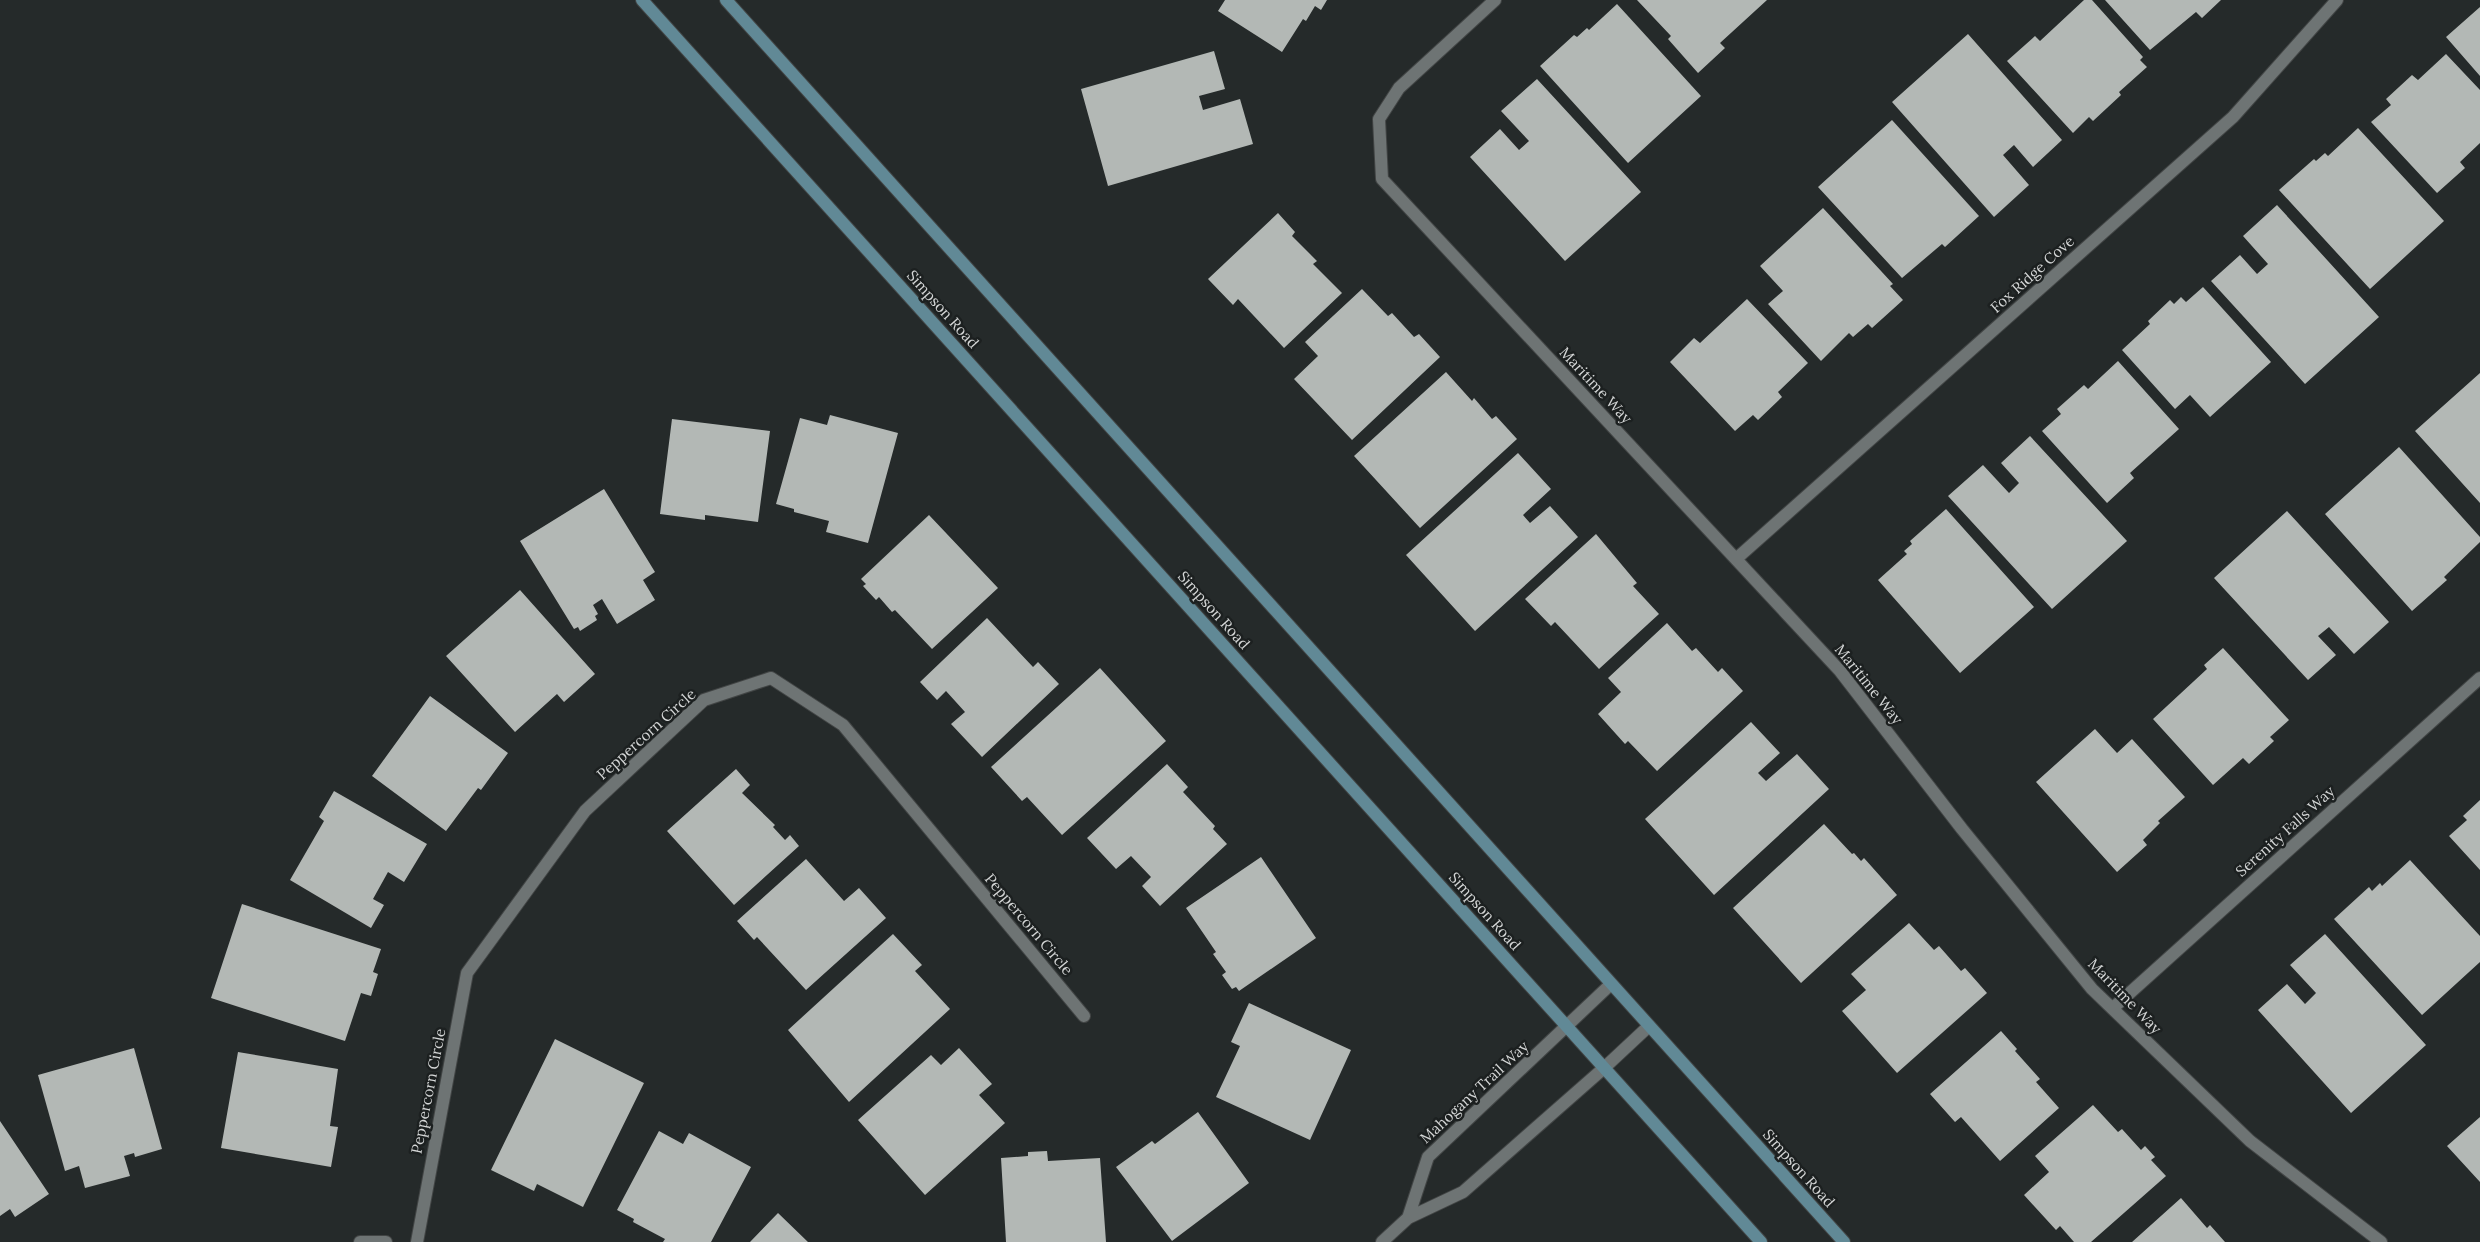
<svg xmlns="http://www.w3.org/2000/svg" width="2480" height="1242" font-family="Lora,serif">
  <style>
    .building { fill: #b3b8b5 }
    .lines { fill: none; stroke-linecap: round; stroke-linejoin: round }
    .street-casing { stroke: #424545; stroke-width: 14 }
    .secondary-casing { stroke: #424545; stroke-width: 14 }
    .street { stroke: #6e7474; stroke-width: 12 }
    .secondary { stroke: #618996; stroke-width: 12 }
    .labels { text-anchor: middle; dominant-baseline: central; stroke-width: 5; stroke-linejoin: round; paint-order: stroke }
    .street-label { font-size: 15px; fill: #d4d6d6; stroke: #1c2020 }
  </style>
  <rect width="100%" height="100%" fill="#252a2a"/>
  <path class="building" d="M1225,0H1327L1321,10L1315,6L1306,21L1303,19L1282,52L1218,11Z
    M1637,0H1767L1720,43L1725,48L1698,73L1668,39L1671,36Z
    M2084,0H2092L2143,57L2140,60L2147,67L2119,92L2121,95L2093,121L2089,117L2073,133L2007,61L2035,36L2040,41Z
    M2105,0H2221L2202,18L2196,12L2150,50Z
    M1617,4L1701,96L1628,163L1540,66L1574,35L1577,37L1587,28L1589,30Z
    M2480,7V76L2446,37Z
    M1968,34L2062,140L2033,167L2014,145L2003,155L2029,185L1994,217L1892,102Z
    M1214,51L1225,89L1199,96L1203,110L1240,99L1253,144L1108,186L1081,89Z
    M2446,54L2480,90V143L2460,162L2465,168L2437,193L2371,122L2391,105L2386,99L2412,75L2418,80Z
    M1537,79L1641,192L1565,261L1470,157L1500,129L1519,150L1529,141L1501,111Z
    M1892,120L1979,216L1945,247L1942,244L1902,278L1818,187Z
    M2358,128L2444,221L2370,289L2279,190L2314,159L2316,161L2325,153L2328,156Z
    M2277,205L2379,317L2305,384L2211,281L2240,255L2257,274L2268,264L2243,236Z
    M1823,208L1893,284L1890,286L1903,300L1872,328L1868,324L1853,337L1849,333L1821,361L1768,304L1783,291L1760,266Z
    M1278,213L1295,232L1292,236L1317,261L1313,264L1342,293L1284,348L1238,299L1233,305L1208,279Z
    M2203,287L2271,362L2210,417L2190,395L2175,409L2122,350L2150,324L2148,321L2170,300L2174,304L2181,297L2186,302Z
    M1362,289L1388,316L1392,313L1414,337L1419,334L1440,357L1352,440L1294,379L1318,356L1305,342Z
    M1747,299L1808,363L1778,392L1782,397L1758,420L1753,415L1735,431L1670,362L1694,338L1700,343Z
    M2118,361L2179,429L2130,473L2134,478L2107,503L2042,431L2061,414L2057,409L2084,385L2088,389Z
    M1446,372L1472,401L1474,398L1492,419L1496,416L1517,439L1420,528L1354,456Z
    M2480,373V503L2415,431Z
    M830,415L898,433L868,543L826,532L829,521L794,512V509L776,504L800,418L827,425Z
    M672,419L770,431L758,522L705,515V520L660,514Z
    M2030,436L2127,541L2052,609L1948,496L1983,465L2009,493L2019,483L2001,463Z
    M2399,447L2480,537V542L2444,577L2447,580L2412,611L2325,514Z
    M1518,453L1551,489L1523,515L1530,523L1550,506L1578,537L1475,631L1406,555Z
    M604,489L655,572L643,580L655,600L617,624L602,599L593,605L598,614L595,616L597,620L580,631L578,627L574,629L520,541Z
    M1946,509L2034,607L1960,673L1878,580L1907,554L1904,551L1912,544L1910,541Z
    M2287,511L2389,622L2354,654L2329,627L2318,636L2336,655L2308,680L2214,578Z
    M929,515L998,588L932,649L895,610L892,612L879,597L876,600L863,586L866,584L861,579Z
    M1596,534L1637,583L1633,586L1659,614L1599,669L1555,622L1551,626L1525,599Z
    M520,590L595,674L564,702L557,694L515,732L446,656Z
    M987,618L1033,667L1038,662L1059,684L982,757L951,724L965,712L946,691L937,700L920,682Z
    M1667,623L1692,651L1696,648L1718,672L1722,668L1743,691L1657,771L1628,741L1625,744L1598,714L1621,692L1608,678Z
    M2223,648L2289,720L2270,737L2274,741L2249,764L2243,758L2213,785L2153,719L2207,669L2204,665Z
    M1100,668L1166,741L1062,835L1027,797L1022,801L991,767Z
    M430,696L508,753L481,790L478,788L446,831L372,776Z
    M1751,722L1780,753L1758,773L1766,781L1797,754L1829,789L1714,895L1645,819Z
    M2095,729L2117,753L2132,739L2185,797L2158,821L2160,823L2143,840L2147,845L2117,872L2036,782Z
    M1167,764L1188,787L1183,792L1215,826L1213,829L1227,844L1160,906L1142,886L1151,877L1131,856L1116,869L1087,838Z
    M736,769L750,785L742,793L775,825L773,827L785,840L790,835L799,846L734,905L667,831Z
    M334,791L427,844L404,882L388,872L373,899L384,905L371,928L290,880L324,821L319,817Z
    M2480,800V870L2449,836L2467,820L2463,816Z
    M1824,824L1852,854L1854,853L1861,861L1864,858L1897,895L1801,983L1733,908Z
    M1261,857L1316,938L1239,991L1236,987L1232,989L1222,975L1226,972L1213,954L1216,952L1186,908Z
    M806,859L844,901L859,888L886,918L806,990L757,937L754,940L737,921Z
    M2410,860L2480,936V962L2422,1015L2334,919L2369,887L2372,891L2380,883L2382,886Z
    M242,904L381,949L373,972L378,974L371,996L361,993L345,1041L211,998Z
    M1909,923L1934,950L1939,946L1961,971L1965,968L1987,993L1897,1073L1842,1011L1866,990L1851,974Z
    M893,934L922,965L915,971L950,1009L849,1102L788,1030Z
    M2325,934L2426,1045L2351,1113L2258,1010L2287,984L2305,1004L2316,993L2290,965Z
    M1249,1003L1351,1050L1310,1140L1216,1097L1240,1046L1231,1042Z
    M2001,1031L2017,1049L2015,1051L2040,1079L2036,1082L2059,1108L2000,1161L1961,1117L1955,1122L1930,1094Z
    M555,1039L644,1083L583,1207L537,1184L534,1191L491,1170Z
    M134,1048L162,1149L135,1157L134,1153L124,1156L130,1176L85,1188L79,1166L65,1171L38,1075Z
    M959,1048L992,1084L979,1095L1005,1123L925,1195L858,1120L931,1055L941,1065Z
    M238,1052L338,1069L330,1126L338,1127L331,1167L221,1148Z
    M2093,1105L2118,1132L2122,1129L2141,1150L2145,1146L2155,1157L2151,1160L2166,1176L2091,1242H2074L2060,1226L2056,1230L2024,1195L2049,1172L2035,1156Z
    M1198,1112L1249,1183L1172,1241L1116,1167L1152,1141L1155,1144Z
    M2480,1117V1182L2447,1146Z
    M0,1121L49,1194L15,1217L10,1209L0,1216Z
    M659,1131L683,1144L689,1133L751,1167L711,1242H663L665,1239L633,1222L634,1219L617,1210Z
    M1047,1151L1048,1161L1100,1158L1106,1242H1006L1001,1158L1028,1156V1152Z
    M2181,1198L2207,1228L2210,1225L2225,1242H2132Z
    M778,1213L808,1242H750Z"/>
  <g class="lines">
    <g class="street-casing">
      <path id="street" d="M1495,0L1399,88L1379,119L1382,179L1840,671L1962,829L2092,989L2250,1141L2381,1242
        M1736,559L2233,117L2337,0
        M2113,1008L2480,678
        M1408,1218L1428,1157L1611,984
        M360,1242H386
        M417,1242L467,973L585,811L704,700L771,678L843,725L1084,1016
        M1382,1242L1408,1218L1463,1192L1604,1068L1649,1026"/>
    </g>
    <g class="secondary-casing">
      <path id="secondary" d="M642,0L1761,1242
        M726,0L1844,1242"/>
    </g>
    <use href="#street" class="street"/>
    <use href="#secondary" class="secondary"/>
  </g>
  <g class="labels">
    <g class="street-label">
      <text transform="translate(2032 274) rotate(-42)">Fox Ridge Cove</text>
      <text transform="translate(943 309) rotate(48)">Simpson Road</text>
      <text transform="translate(1596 385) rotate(47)">Maritime Way</text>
      <text transform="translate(1214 610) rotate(48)">Simpson Road</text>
      <text transform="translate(1869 684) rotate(51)">Maritime Way</text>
      <text transform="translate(646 734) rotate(-42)">Peppercorn Circle</text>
      <text transform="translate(2285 831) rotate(-42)">Serenity Falls Way</text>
      <text transform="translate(1485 911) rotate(48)">Simpson Road</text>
      <text transform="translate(1029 924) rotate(50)">Peppercorn Circle</text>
      <text transform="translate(2125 996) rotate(46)">Maritime Way</text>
      <text transform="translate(428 1091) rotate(-79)">Peppercorn Circle</text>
      <text transform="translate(1474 1092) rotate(-43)">Mahogany Trail Way</text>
      <text transform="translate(1799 1168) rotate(48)">Simpson Road</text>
    </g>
  </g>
</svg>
